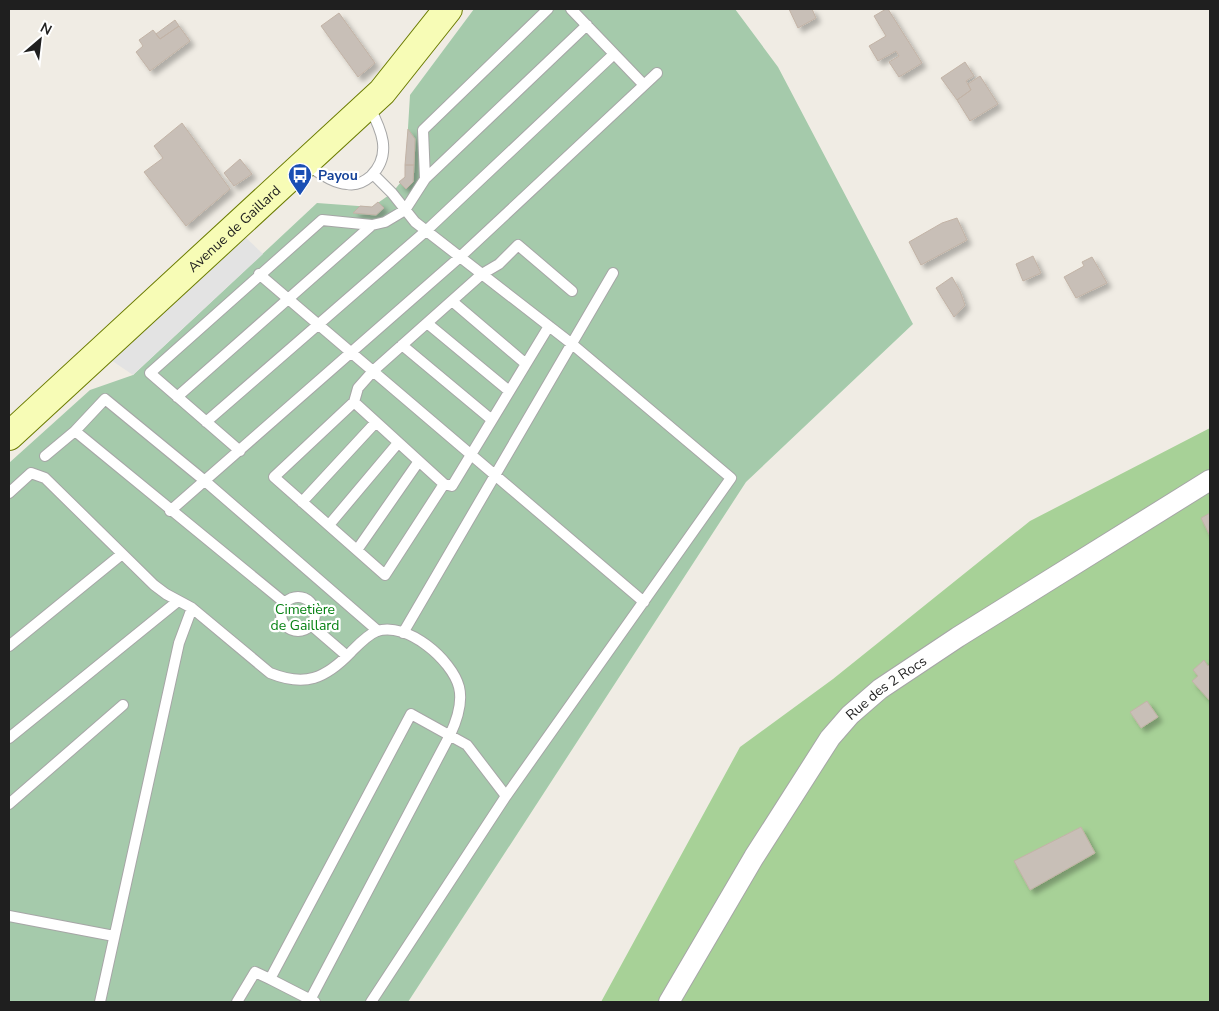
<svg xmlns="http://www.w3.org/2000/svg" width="1219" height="1011" font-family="'Nunito Sans',sans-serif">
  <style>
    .forest { fill: #a7d197 }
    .cemetery { fill: #a5caab }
    .parking { fill: #e3e3e3 }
    .building { fill: #c8bfb7; stroke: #c2b3a6; filter: url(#shadow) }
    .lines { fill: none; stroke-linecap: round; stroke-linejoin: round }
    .lane-casing { stroke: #a6a6a6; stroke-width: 12 }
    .street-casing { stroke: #a6a6a6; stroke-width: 22 }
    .secondary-casing { stroke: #6b7b00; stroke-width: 30 }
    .lane { stroke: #fff; stroke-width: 10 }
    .street { stroke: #fff; stroke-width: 20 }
    .secondary { stroke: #f7fcb6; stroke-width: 28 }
    .labels { text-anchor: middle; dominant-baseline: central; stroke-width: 4.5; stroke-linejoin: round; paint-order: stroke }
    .transit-label { font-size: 14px; font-weight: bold; fill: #164399; stroke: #fff; text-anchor: start }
    .street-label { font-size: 14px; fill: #1f1f1f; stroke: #fff }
    .park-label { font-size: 14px; fill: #078213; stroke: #fff }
  </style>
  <defs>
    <filter id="shadow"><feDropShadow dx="4.5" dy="4.5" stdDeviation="2.5" flood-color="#0004"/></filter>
  </defs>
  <rect width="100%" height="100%" fill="#f0ece4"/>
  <path class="forest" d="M1210,428V1002H601L740,747L833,679L1030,521Z"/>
  <path class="cemetery" d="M474,9H735L778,67L913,324L746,482L408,1002H9V463L90,390L133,375L317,203L372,207L392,193L405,177L410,95Z"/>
  <path class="parking" d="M242,234L263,254L133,375L108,358Z"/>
  <path class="building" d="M789,9H812L816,18L798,28Z
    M886,9H888L922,63L899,77L889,62L899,56L896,51L878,61L869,46L886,36L874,16Z
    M339,13L375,63L358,77L321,26Z
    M175,20L179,26L160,39L156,34Z
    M179,26L190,41L150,71L136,52L143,46L139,40L153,30L160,39Z
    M965,62L974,76L966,81L971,90L957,100L941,78Z
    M980,76L998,104L970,121L957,100L971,90L968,84Z
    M182,123L230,189L186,226L144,172L163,158L154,146Z
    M408,129L415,139L414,165H405Z
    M240,159L252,174L234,186L224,173Z
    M405,165H414L413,182L406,189L399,182L405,177Z
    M378,202L384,208L376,215L353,213L360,206L372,207Z
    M957,218L967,240L921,265L909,242L942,223Z
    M1033,256L1041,273L1023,281L1016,264Z
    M1092,257L1107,283L1076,298L1064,277L1084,266L1082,262Z
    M952,277L960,291L965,305L954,317L936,288Z
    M1210,513V536L1201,518Z
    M1204,660L1208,666L1210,664V701L1192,681L1198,676L1193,670Z
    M1147,701L1158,717L1141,728L1130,712Z
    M1081,827L1095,853L1030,890L1014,861Z"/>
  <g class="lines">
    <g class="lane-casing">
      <path id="lane" d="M571,9L644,85
        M305,164C317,171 332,183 347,184C356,186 364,182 371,176C393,154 381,129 369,106
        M425,179L587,25
        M259,274L644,602
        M452,301L526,364
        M427,323L509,391
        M549,326L452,486L444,484L385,575L274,477L354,402L358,388L373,371L482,274L499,264L518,245L572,291
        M402,345L492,420
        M177,397L372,225
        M354,402L444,484
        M206,422L427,230L614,54
        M240,451L150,373L322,220L372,225L385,222L405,210L425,179L423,130L548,9
        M45,456L75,431
        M9,493L31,473L45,478L154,585L166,594L192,608L270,673C305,687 325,679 351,652C358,645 367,635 377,631C407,621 452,660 459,687C463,703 457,720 450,735L309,1002
        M302,502L376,422
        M170,511L460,257L657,73
        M329,525L398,443
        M357,550L419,461
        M281 614a17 17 0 1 1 34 0a17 17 0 1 1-34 0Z
        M285,603L75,431L105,399L205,481L378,631
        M311,625L347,656
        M403,633L613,273
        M9,646L122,554
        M9,738L178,601
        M9,804L123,705
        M9,916L114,936
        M100,1002L179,643L192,608
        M237,1002L255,972L270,979
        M315,1002L270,979L411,714L467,745L506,796
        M371,1002L506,796L731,478L572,344L415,222L392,193L373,174"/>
    </g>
    <g class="street-casing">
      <g id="street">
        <path id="s1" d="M669,1002L754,857L830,738L850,715L880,689L958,637L1210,480"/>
      </g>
    </g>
    <g class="secondary-casing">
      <g id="secondary">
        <path id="s2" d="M9,436L382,92L448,9"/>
      </g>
    </g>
    <use href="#lane" class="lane"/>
    <use href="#street" class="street"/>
    <use href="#secondary" class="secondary"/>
  </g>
  <defs>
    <g id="bus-pin" transform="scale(1.25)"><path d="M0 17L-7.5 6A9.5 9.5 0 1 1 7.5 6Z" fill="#1a4fb4" stroke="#fff"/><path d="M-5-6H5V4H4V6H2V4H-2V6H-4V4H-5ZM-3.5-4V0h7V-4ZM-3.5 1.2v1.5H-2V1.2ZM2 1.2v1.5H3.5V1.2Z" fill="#fff"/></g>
  </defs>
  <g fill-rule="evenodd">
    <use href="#bus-pin" x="300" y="175"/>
  </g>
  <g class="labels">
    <g class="transit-label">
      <text x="318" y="175">Payou</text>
    </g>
    <g class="street-label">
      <text stroke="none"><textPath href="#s2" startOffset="306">Avenue de Gaillard</textPath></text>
      <text stroke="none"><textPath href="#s1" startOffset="385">Rue des 2 Rocs</textPath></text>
    </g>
    <g class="park-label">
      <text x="305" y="609">Cimetière<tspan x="305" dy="16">de Gaillard</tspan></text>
    </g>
  </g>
  <rect width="1219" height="1011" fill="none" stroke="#1f1f1f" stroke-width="20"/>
  <g transform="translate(40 40) rotate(28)" stroke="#ffffff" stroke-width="4" paint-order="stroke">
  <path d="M0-4L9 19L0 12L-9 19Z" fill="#1f1f1f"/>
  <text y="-8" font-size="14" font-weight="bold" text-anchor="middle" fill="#1f1f1f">N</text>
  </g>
</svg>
